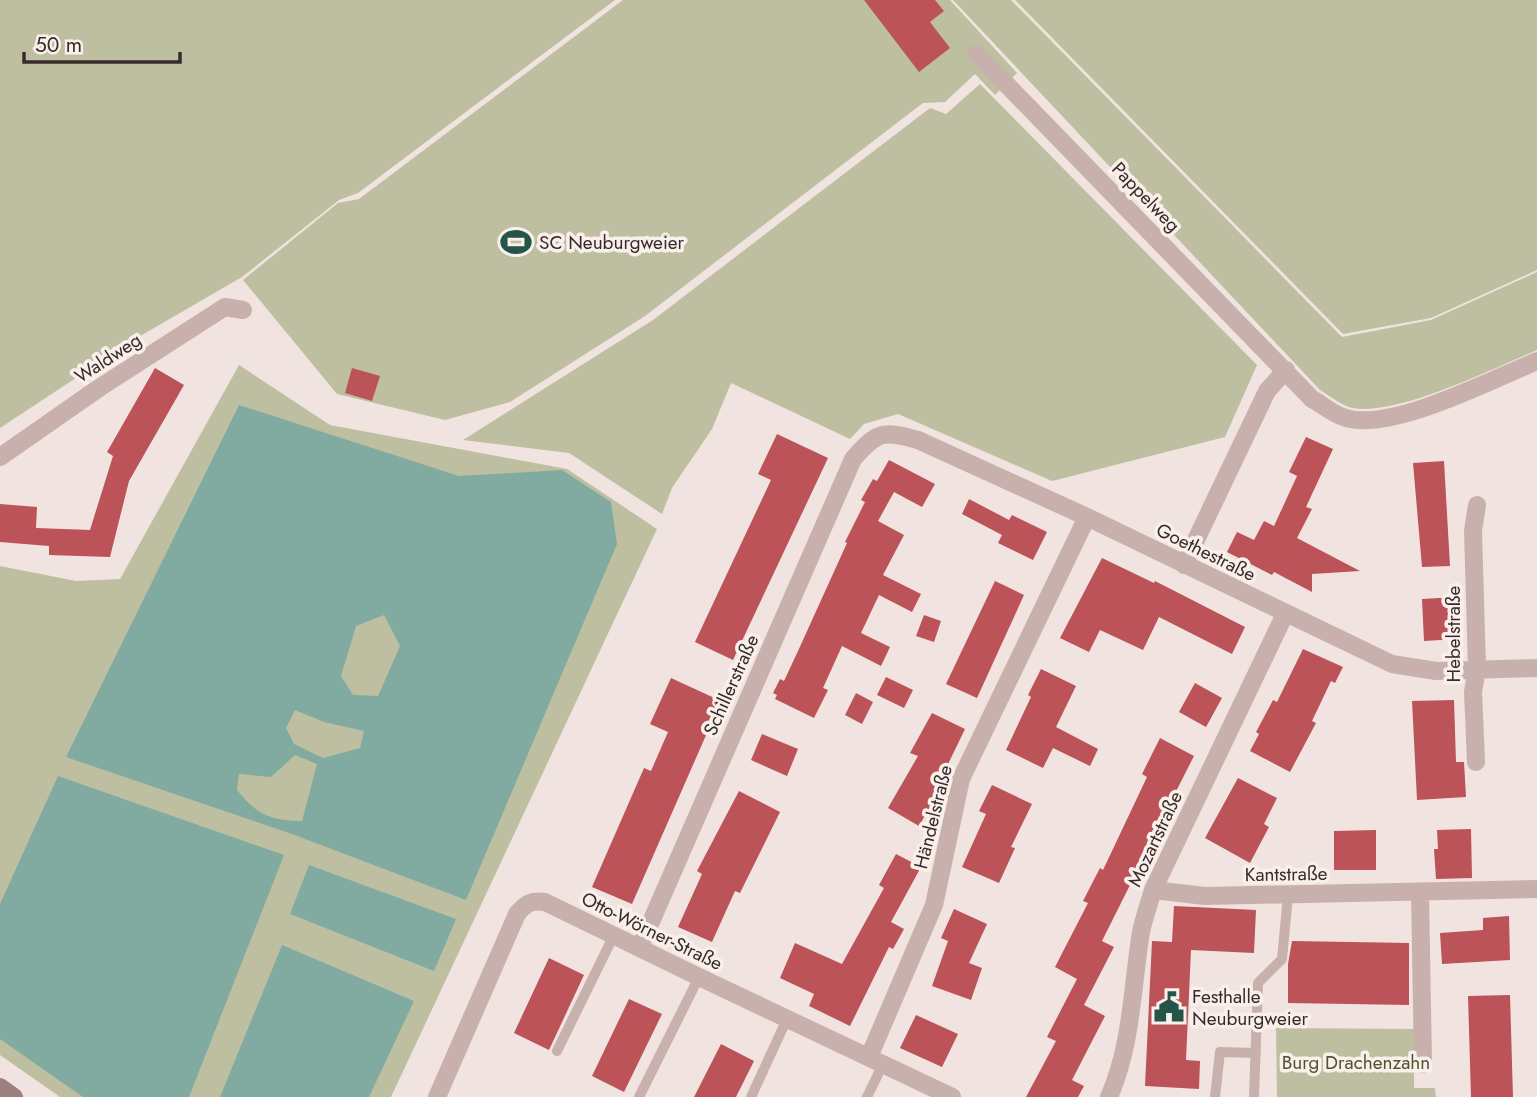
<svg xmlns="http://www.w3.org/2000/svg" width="1537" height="1097" font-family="Jost,sans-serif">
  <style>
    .green { fill: #bdbfa0 }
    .water { fill: #81aba1; fill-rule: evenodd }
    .building { fill: #bb5358 }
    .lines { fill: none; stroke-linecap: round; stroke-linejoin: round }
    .lane { stroke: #c8b1ac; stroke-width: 10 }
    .street { stroke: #c8b1ac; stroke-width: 18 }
    .secondary { stroke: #9b807e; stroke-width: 18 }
    .labels { text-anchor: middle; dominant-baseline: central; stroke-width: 7; stroke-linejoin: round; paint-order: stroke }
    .street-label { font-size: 19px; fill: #372b2a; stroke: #f9efeb }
    .poi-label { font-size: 19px; fill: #372b2a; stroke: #f9efeb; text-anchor: start }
    .park-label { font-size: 19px; fill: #505330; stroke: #f9efeb }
  </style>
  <rect width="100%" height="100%" fill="#f1e3df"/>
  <path class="green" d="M0,0H615L358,193L339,200L242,277L135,339L0,428Z
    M623,0H950L1017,73L995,95L975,74L945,102L923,103L645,316L510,402L445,420L337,394L243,280L338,203L359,199Z
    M953,0H1011L1342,337L1431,320L1537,272V350C1494,368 1398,416 1353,408C1342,406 1330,396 1320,390Z
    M1015,0H1537V270L1431,318L1343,334Z
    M980,84L1257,365L1225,437L1052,481L898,414L864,424L850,439L731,383L712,429L672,488L662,514L569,453L463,440L653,320L930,108L946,114Z
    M239,365L330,425L567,469L657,529L391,1097H60L0,1055V566L76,581L120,579Z
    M1276,1028L1414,1029V1088H1435L1436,1097H1277Z"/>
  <path class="water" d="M239,405L459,476L562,470L611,502L617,544L466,900L292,834L66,757ZM384,615L400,646L378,696L353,695L341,676L356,626ZM295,710L324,722L364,731L360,748L323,758L294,744L286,728ZM295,755L317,764L302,821C270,820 258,816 237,790L239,774L271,777Z
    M58,776L284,855L189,1097H83L0,1039V904Z
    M309,865L456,919L434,971L290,914Z
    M282,945L414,1001L369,1097H220Z"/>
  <path class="building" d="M864,0H935L944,11L930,22L950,48L919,72Z
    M155,368L184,385L129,481L110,557L49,555V546L0,542V504L37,507L36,528L90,530L113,456L107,452Z
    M352,368L380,376L372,401L345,393Z
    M777,434L828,458L733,660L695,642L771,480L758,474Z
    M1306,437L1333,449L1306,507L1312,509L1297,538L1360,571L1312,574V592L1274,572L1272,575L1227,552L1237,532L1254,540L1264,521L1274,526L1297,476L1289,472Z
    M889,460L935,484L922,507L894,492L878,521L904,535L883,575L921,594L912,612L879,595L861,633L890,647L881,666L842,646L823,688L828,690L814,718L775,699L777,695L773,693L780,679L784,681L798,651L847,543L845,542L865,502L861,500L873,479L877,481Z
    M1444,461L1450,566L1422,567L1413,463Z
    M969,499L1009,520L1012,515L1047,532L1033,560L998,543L1002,535L962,514Z
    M1102,558L1154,583L1155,581L1245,627L1232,654L1159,617L1143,650L1100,630L1089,652L1060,638Z
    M995,581L1024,595L977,698L946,684Z
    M1456,597L1458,639L1424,641L1422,599Z
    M924,615L941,621L934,642L916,636Z
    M1303,649L1343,667L1335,683L1331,681L1312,721L1316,723L1290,772L1250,751L1259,734L1256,732L1273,700L1277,702Z
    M1041,669L1076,686L1056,727L1098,749L1090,766L1053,748L1043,768L1006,750L1031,697L1028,695Z
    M886,677L913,690L904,708L877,695Z
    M671,678L721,701L632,904L592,887L644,768L651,771L668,732L650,724Z
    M1195,683L1222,698L1206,727L1179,712Z
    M856,693L873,702L862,724L845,715Z
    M1454,700L1456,762H1464L1466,797L1417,800L1412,701Z
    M932,713L965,729L934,793L937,795L919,826L888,808L918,756L910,753Z
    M762,734L798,749L787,776L751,760Z
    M1160,738L1194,756L1164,815L1166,816L1145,860L1143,859L1102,941L1114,947L1084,1005L1105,1016L1072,1080L1084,1086L1078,1097H1026L1056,1041L1047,1037L1077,979L1055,967L1088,903L1083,901L1100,868L1103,870L1147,777L1142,774Z
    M1238,778L1277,798L1264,824L1269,827L1250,863L1205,838Z
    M992,785L1032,804L1011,847L1015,848L999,883L962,867L986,814L979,811Z
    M739,791L780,812L740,893L735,891L712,942L678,927L702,874L697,871Z
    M1471,829L1472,878L1436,879L1434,849H1438L1437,830Z
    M1376,830V870H1334V831Z
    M896,854L921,867L891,922L904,929L893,949L889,947L850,1026L809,1006L814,994L780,978L795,943L842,964L884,888L879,885Z
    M1174,906L1256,910L1254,953L1191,950L1186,1060L1200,1061L1199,1089L1145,1086L1152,941L1172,942Z
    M954,909L987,924L969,963L982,968L971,1000L932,986L948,941L941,938Z
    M1509,916L1510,960L1442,964L1440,933L1483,930V918Z
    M1292,941L1409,943V1005L1288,1003V964Z
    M549,958L584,975L549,1050L514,1033Z
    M1510,995L1513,1097H1471L1468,996Z
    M629,999L662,1014L624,1092L592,1076Z
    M916,1015L958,1034L942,1067L900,1048Z
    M721,1044L754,1061L736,1097H694Z"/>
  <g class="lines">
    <path class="lane" d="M557,1051L614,935
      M639,1097L699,977
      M751,1097L787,1019
      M867,1097L883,1064
      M1215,1097L1220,1052L1256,1053
      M1254,1097L1258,983L1282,959L1288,895"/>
    <path class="street" d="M976,53L1312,399C1323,405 1334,415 1346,418C1391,432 1493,379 1537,361
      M0,457L99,388L225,307L243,310
      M1184,565L1267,391L1286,370
      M1476,762L1473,692L1477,669L1473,531L1477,505
      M1153,890L1205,896L1537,889
      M1420,893L1423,1064
      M640,947L853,459C877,431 884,430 918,440L1087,517L1392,664L1436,671L1537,668
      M869,1057L934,905L961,779L1087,517
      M437,1097L517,914C526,903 532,900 545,902L699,977L952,1097
      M1109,1097C1132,1045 1132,987 1141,932C1144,918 1149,904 1153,890L1285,614"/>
    <path class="secondary" d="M0,1087L14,1097"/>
  </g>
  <defs>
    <g id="stadium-bare" transform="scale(2.415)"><path d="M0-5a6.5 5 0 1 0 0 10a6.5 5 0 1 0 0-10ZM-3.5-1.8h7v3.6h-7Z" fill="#235549" stroke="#f9efeb" stroke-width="2.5" paint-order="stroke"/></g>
    <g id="civic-bare" transform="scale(2.415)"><path d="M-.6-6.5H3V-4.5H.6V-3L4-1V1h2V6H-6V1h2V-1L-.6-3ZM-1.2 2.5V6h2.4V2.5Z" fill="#235549" stroke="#f9efeb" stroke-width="2.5" paint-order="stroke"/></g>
  </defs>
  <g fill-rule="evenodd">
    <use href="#stadium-bare" x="516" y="242"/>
    <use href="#civic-bare" x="1169" y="1007"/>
  </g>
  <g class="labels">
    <g class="street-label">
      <text transform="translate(1146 197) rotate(46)">Pappelweg</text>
      <text transform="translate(108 358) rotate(-33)">Waldweg</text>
      <text transform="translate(1206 552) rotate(26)">Goethestraße</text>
      <text transform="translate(1453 634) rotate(-90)">Hebelstraße</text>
      <text transform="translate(731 685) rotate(-66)">Schillerstraße</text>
      <text transform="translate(933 817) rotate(-76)">Händelstraße</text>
      <text transform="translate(1155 839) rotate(-65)">Mozartstraße</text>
      <text transform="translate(1286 874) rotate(-1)">Kantstraße</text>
      <text transform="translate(652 931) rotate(26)">Otto-Wörner-Straße</text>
    </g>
    <g class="poi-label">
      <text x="539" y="242">SC Neuburgweier</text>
      <text x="1192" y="996">Festhalle<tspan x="1192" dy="22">Neuburgweier</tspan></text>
    </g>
    <g class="park-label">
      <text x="1356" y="1062">Burg Drachenzahn</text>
    </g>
  </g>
  <path d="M24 52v10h156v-10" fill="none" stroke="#372b2a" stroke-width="3.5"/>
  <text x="35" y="52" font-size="21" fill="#372b2a" stroke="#f9efeb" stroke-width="5" paint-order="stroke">50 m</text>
</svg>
